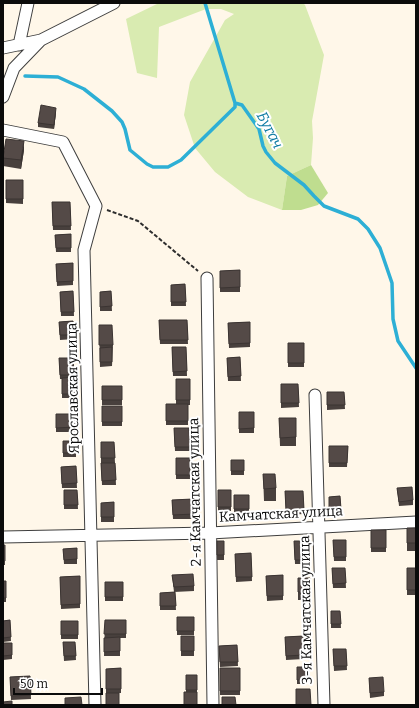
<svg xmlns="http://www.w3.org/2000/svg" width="419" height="708" font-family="Bitter,serif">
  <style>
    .green { fill: #d9ebb1 }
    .forest { fill: #bfdd8f }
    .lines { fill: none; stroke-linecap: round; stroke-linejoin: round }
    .stream { stroke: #2dafd5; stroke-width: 3.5 }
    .minor-casing { stroke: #3e3e3e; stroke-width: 13 }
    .path { stroke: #2d2d2d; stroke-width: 2; stroke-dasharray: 4 2; stroke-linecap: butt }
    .minor { stroke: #fff; stroke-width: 11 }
    .wall { fill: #48403d }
    .shaded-wall { fill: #3b3432 }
    .building { fill: #544a47; stroke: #3b3432 }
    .labels { text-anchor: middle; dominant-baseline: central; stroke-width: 4; stroke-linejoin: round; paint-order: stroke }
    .street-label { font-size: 14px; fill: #0b0b0b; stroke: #fff }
    .water-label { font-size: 15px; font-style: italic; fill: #0e7ba3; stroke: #fff }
  </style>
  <rect width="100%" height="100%" fill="#fff7e9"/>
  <path class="green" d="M159,3H303L305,5L324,55L312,121L313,138L311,165L287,176L282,210L248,197L215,172L195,148L184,115L190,82L225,20L234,14L221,9H206L159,27L157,78L137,73L126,19Z"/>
  <path class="forest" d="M311,165L328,193L318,205L301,210H282L287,176Z"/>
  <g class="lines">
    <path class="stream" d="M205,3L235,103
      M25,76L58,77L84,89L112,111L122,122L125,129L130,150L147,164L153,167H168L181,160L235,107V103L242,105L259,129L263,146L266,152L275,163L304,185L314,196L324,206L358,219L368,229L380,248L392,283L393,319L398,341L416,368"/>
    <g class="minor-casing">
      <path id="minor" d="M19,45L28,3
        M3,48L41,40L114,3
        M3,97L14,68L41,40
        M3,130L63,142L96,206L84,250L95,705
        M207,278L213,705
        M315,395L324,705
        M3,537L210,533L416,522"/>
    </g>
    <path class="path" d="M107,210L138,221L198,271"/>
    <use href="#minor" class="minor"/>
  </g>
  <path class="wall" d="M56,112L54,129L38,127V123Z
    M24,150L21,169L3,166V158Z
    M6,180H23V204L6,203Z
    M52,202H70L71,230H53Z
    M71,234V252H56L55,235Z
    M73,263V285L57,286L56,264Z
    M240,270V292H220V271Z
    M185,284L186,306H171V285Z
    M73,291L74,316H61L60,292Z
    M111,291L112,311H100V292Z
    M159,320H187L188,344H160Z
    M73,321L74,339L60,340L59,322Z
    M250,322V347L229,348L228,323Z
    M99,325L113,345L112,366L100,367Z
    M288,343H304V367H288Z
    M172,347H186L187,376H173Z
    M240,357L241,381H228L227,358Z
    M59,358H73L74,377H76V398H62V379H60Z
    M176,379H190V405H188V425H166V404H176Z
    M281,384H298L299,407L281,408Z
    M102,386H122V405H102Z
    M327,392H344L345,409L327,410Z
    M102,406H122V426H102Z
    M239,412H254V433H239Z
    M56,414H75V432H56Z
    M279,418H296V446H280Z
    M174,428H189L190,451H175Z
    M63,441H76V457H63Z
    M101,442H114L115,463H101Z
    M329,446H348L347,467H329Z
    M176,458H190V479H176Z
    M231,460H244V475H231Z
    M101,463H115L116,485H102Z
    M76,466L77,488H62L61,467Z
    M263,474L276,488V501H264Z
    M397,488L413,500V505L399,506Z
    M64,490H77L78,509H64Z
    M218,490H231V511H218Z
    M285,491H303L304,514L286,515Z
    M234,495H249V517H234Z
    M340,496L341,513L329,514V497Z
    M193,499L194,519H173L172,500Z
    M114,502V522H101V503Z
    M407,528H416V551H407Z
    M371,530H386V552H371Z
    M333,540H346V561H334Z
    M217,541H224V560H217Z
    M294,541H307L308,564H295Z
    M3,545H5V565H3Z
    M77,548V564H64L63,549Z
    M251,553L252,581L236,582L235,554Z
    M332,568H345L346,588H333Z
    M407,568H416V595H407Z
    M172,575L194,586V591L174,592Z
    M283,575V600L267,601L266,576Z
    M80,576V608L61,609L60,577Z
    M298,578H310V600H298Z
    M3,581H6V602H3Z
    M105,582H123V601H105Z
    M175,592L176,610H160V593Z
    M331,611H340L341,628H331Z
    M177,617H194V635H177Z
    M10,620L11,641L3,642V621Z
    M105,620H126V638H120V656H104Z
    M61,621H78V639H61Z
    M181,636H194V656H181Z
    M303,636L304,659L286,660L285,637Z
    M63,642H75L76,660L64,661Z
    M3,643H12V659L3,660Z
    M237,645L238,666L220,667L219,646Z
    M333,649H346L347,670L334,671Z
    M297,667H309V684H297Z
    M121,668V693H106V669Z
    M220,668H240V695H220Z
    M186,675H197V694L186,692Z
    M30,676L31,699L11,700L10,677Z
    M369,678L384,692V696L370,698Z"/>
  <path class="shaded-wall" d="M56,108V112L54,129V125Z
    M24,141V150L21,169V160Z"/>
  <path class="building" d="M41,105L56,108L54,125L38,123Z
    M6,139L24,141L21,160L3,158Z
    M6,180H23V199H6Z
    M52,202H70L71,226H53Z
    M71,234V248H56L55,235Z
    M73,263V281L57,282L56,264Z
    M240,270V287L220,288V271Z
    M185,284L186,302H171V285Z
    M73,291L74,312H61L60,292Z
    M111,291L112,306L100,307V292Z
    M159,320H187L188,340H160Z
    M73,321L74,335H60L59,322Z
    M250,322V343L229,344L228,323Z
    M99,325H112L113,345H99Z
    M288,343H304V363H288Z
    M112,347V362H100V348Z
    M172,347H186L187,371L173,372Z
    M240,357L241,376L228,377L227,358Z
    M59,358H73L74,375H60Z
    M76,377V394H62V378Z
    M176,379H190V400H176Z
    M281,384H298L299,403H281Z
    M102,386H122V400H102Z
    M327,392H344L345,405H327Z
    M166,404H188V421H166Z
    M102,406H122V422H102Z
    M239,412H254V428L239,429Z
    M56,414H75V427L56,428Z
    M279,418H296V437L280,438Z
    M174,428H189L190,447H175Z
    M63,441H76V453H63Z
    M101,442H114L115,458H101Z
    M329,446H348L347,463H329Z
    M176,458H190V475H176Z
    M231,460H244V471H231Z
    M101,463H115L116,480L102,481Z
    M76,466L77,483L62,484L61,467Z
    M263,474H275L276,488L264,489Z
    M412,487L413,500L399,502L397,488Z
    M64,490H77L78,505H64Z
    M218,490H231V507H218Z
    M285,491H303L304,510H286Z
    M234,495H249V509H234Z
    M340,496L341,509H329V497Z
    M193,499L194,514L173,515L172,500Z
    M114,502V517H101V503Z
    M407,528H416V543H407Z
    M371,530H386V548H371Z
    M333,540H346V557H334Z
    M217,541H224V555H217Z
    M294,541H307L308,560H295Z
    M3,545H5V561H3Z
    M77,548V559L64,560L63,549Z
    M251,553L252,577H236L235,554Z
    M332,568H345L346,583L333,584Z
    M407,568H416V590H407Z
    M193,574L194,586L174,587L172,575Z
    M283,575V596H267L266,576Z
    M80,576V604L61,605L60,577Z
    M298,578H310V592H298Z
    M3,581H6V598H3Z
    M105,582H123V597H105Z
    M175,592L176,606H160V593Z
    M331,611H340L341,624H331Z
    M177,617H194V631H177Z
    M10,620L11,637L3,638V621Z
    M105,620H126V634H104Z
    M61,621H78V635H61Z
    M181,636H194V651H181Z
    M303,636L304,655L286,656L285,637Z
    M120,637V651L104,652V638Z
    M63,642H75L76,656H64Z
    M3,643H12V655L3,656Z
    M237,645L238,662H220L219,646Z
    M333,649H346L347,666H334Z
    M297,667H309V680H297Z
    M121,668V689H106V669Z
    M220,668H240V691H220Z
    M186,675H197V690H186Z
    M30,676L31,695L11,696L10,677Z
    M383,677L384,692L370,693L369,678Z
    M296,689H310L311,705H296Z
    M184,692H197V705H184Z
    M106,693H119V705H106Z
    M81,697L82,705H65V698Z
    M222,697H235L236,705H222Z
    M12,701V705H3V702Z"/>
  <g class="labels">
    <g class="street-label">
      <text transform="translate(73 388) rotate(-91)">Ярославская улица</text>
      <text transform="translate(195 492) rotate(-91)">2-я Камчатская улица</text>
      <text transform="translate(281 514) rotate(-3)">Камчатская улица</text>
      <text transform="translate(306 610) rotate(-91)">3-я Камчатская улица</text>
    </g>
    <g class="water-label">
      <text transform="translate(270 130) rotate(62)">Бугач</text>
    </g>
  </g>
  <rect width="419" height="708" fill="none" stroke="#0b0b0b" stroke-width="8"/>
  <path d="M14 688v6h88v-6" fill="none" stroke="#0b0b0b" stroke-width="2"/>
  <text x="20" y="688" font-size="12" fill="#0b0b0b" stroke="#ffffff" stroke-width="3" paint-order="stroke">50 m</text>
</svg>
